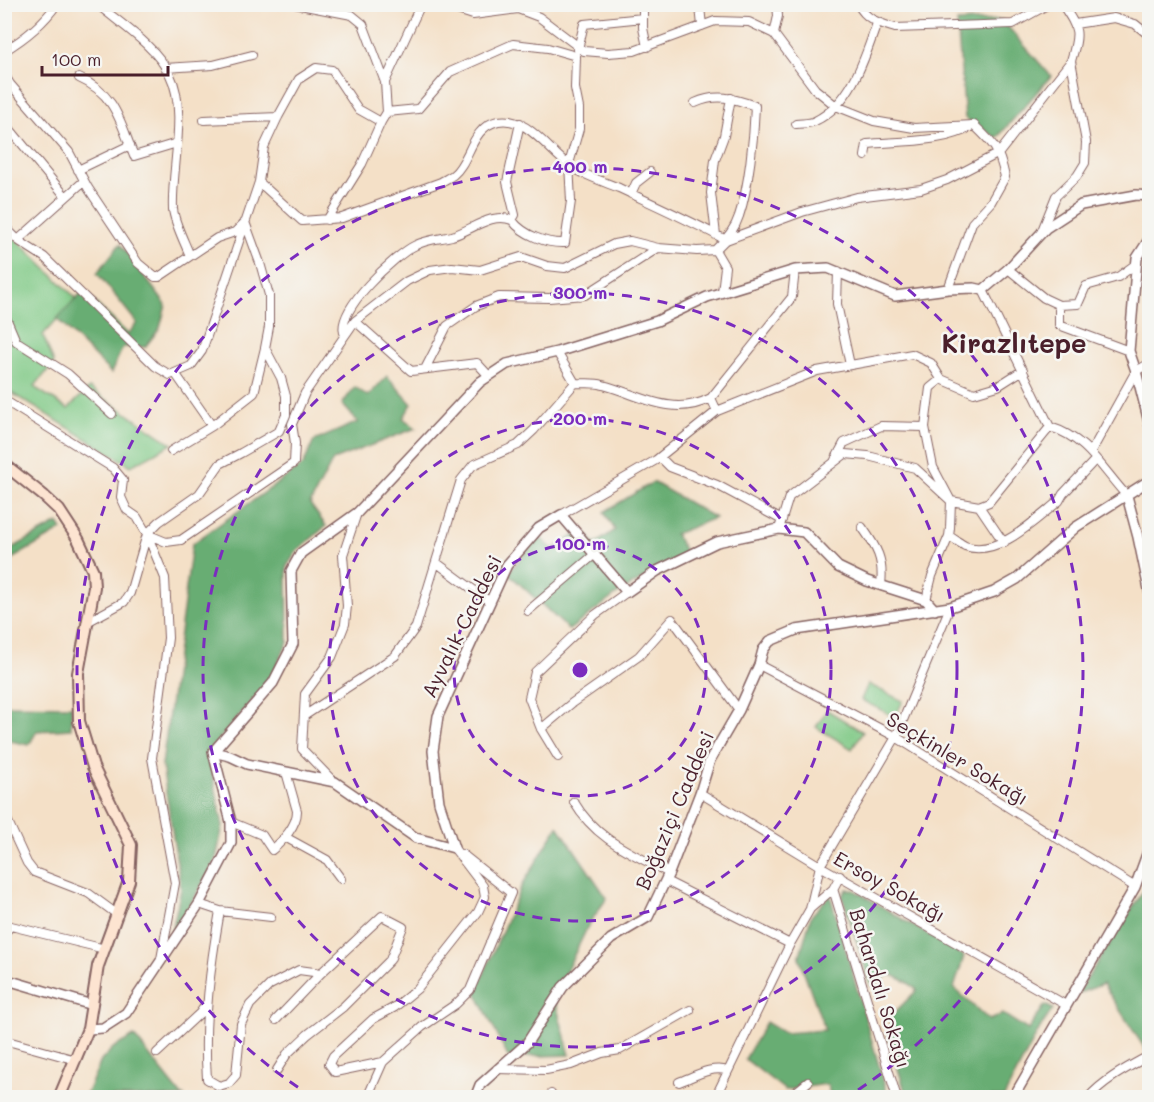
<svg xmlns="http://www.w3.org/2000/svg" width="1154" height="1102" font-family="Mali,sans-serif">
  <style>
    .green { fill: #80c986; stroke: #657458; stroke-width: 1.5 }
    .forest { fill: #68ad73; stroke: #59664f; stroke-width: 1.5 }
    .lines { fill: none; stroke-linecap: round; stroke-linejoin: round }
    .minor-casing { stroke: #866362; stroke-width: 10 }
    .tertiary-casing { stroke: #866362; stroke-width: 12 }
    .secondary-casing { stroke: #866362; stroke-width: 14 }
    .minor { stroke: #fff; stroke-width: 8 }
    .tertiary { stroke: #fff; stroke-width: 9 }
    .secondary { stroke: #fde4d1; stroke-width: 10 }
    .ring { fill: none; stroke: #7b2cbf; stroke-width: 3; stroke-dasharray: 10 8 }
    .labels { text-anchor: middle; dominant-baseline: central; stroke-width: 5; stroke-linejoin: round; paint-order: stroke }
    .street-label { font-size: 20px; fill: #4a1f2b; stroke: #f6f6f2 }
    .district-label { font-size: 26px; font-weight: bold; fill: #4a1f2b; stroke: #f6f6f2 }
    .centre { fill: #7b2cbf; stroke: #f6f6f2; stroke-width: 3 }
    .ring-label { font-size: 18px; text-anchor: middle; font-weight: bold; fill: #7b2cbf; stroke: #f6f6f2; stroke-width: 5; stroke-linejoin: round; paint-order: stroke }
  </style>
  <rect width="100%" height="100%" fill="#f6f6f2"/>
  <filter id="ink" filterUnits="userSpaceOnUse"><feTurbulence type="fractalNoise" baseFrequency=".0167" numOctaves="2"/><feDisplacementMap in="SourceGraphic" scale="12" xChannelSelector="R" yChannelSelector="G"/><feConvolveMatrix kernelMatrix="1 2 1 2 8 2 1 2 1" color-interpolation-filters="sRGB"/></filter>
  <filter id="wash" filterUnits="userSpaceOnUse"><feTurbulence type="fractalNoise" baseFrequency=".008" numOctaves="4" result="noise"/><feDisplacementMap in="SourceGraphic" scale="24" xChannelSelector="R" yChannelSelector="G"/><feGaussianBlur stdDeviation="1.35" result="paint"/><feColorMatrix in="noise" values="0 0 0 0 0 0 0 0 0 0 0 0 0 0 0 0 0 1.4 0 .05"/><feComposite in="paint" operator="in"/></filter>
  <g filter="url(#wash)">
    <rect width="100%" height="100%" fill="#f4e0c7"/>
    <path class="green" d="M15,238L76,298L43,335L54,363L34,387L68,409L89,388L172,444L131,466L5,389L4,251Z
      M868,684L903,701L895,717L861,700Z
      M827,710L863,732L852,749L816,727Z"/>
    <path class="forest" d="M1002,20L1051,76L997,138L965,118L957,22Z
      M120,244L166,305L160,328L145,347H123L111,373L57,319L83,291L128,334L137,323L97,273Z
      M387,376L412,404L403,418L416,428L333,460L310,504L326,526L297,551L287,566L288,642L270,680L208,752L223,826L215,863L171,936L181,889L162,765L192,544L303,465L314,441L358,422L342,404L355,387L368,396Z
      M653,482L715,518L675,534L686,553L617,594L569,630L508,573L539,537L553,549L583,530L595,544L615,530L604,512Z
      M58,523L62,530L5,563V552Z
      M5,705L72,706L71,729L37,731L29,745L5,740Z
      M558,826L607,898L589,924L554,997L570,1055L508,1057L476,992L521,887Z
      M1149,882V1055L1103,984L1077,994Z
      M847,889L854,890L964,956L954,988L989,1020L1003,1014L1028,1030L1045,1005L1053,1009L1040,1028L1004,1097H907L888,1038L891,1016L917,990L907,982L890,974L871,986L842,896Z
      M830,895L888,1097H831L827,1084L785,1090L745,1059L766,1022L784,1033L825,1030L799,958L811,916Z
      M134,1036L182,1096L185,1097H85L101,1061L113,1048Z"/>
  </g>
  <g filter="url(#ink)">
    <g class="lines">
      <g class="minor-casing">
        <path id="minor" d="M97,4C122,25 156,46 170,75C188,111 171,169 173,209C174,222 185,243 190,256
          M295,4L352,15L363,24L385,82
          M439,4L473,15L518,9L539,17L584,51L608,53L634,51L715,21L749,22L774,34L815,89L836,106L874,121L914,128L974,125C994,144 999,149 1005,177L991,202L972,223L948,289
          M643,4V28L647,47
          M858,4C866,20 879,23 895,28L1013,24L1049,4
          M1075,24L1114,18L1135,24L1150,36
          M702,26L700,7L724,4
          M774,34L778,16L777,4
          M578,49L584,24L643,18
          M4,51C24,39 43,24 57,4
          M165,68L213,65L252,55
          M4,74L10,84L69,152L88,188L138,263L155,277H159L217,238L235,232L245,222L260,263L269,295V327L265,348L281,378L286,396V415L279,431L241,453L220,464L199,494L159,522L147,534L130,593L124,602L87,622
          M79,78C116,94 120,122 134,156L177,143
          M387,112L418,109L450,72L513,44L548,48L576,56L575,88L579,108V129L569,164L571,201L565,243C547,244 523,235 512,220L515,215L507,182L520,123
          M387,112L385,82L421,4
          M204,120L278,117
          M4,122L66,197
          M796,124C802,123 810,124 815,121C851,104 865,58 877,23
          M865,156L867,144C899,141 945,143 972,126
          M78,170L130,145
          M259,182L302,221L342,218L441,182C444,180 449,178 453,175C470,162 471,127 498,121C528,115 550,154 573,168C587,176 604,182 619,188C655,205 691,221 726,240
          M631,194L636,183L650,172
          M327,220L362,164L381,122
          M4,226L19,241L44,257L155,366L170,375L191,366L202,351L259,182L264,147L278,117L299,79L316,68L332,70L358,109L381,122L387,112
          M1041,233L1056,196L1077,176L1085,163L1086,142L1071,61
          M716,235L711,193L715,160L724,136L731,98
          M18,240L84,181
          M726,240L802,212L857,197L921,189L947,180L999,153L1071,61C1080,31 1079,30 1062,4
          M715,250L725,267L722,292
          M1008,269L1044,298L1059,305L1078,304L1086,286L1118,277L1136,264
          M838,271L837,304L850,365
          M983,290L1050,427C1087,438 1102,469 1127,496
          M1059,305V325L1129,351
          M4,313L16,341L68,374L112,414
          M355,321L411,371L477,363L489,376
          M345,335C333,312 396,254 416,245C428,239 440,239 452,236C472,230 491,212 512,220
          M425,369L447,326L476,306L499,297L549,298L585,295L658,248
          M175,373L212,426
          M575,383C584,384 594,382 603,385C641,395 672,418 711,398
          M4,400L113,468L123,480L121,497L127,510L137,517L147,534L165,578L168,638L152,758L175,883L161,959
          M717,411L711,398L792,297L795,270
          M171,451L212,426L254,393L265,348
          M1091,452L1136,371L1150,363
          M660,457L670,467L717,485L782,520
          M835,460L844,443L881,426L925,427
          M979,506L1004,543
          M561,515L656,460L717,411L817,371L912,354L931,363L941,379L974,393L998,386L1023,370
          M862,527C877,548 884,559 881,585
          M779,529L789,497L845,454L868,456L915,468L951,501L979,506L989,502L1050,427
          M147,534L166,542L181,540L294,463L295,443L292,424L305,393L355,321L407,281L430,270L452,267L480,270L521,257L547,266L565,268L614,244L630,241L658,248L697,251L715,250C725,241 735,229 739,216C749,187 754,137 755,106C733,98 717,93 695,103
          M949,536C954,539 960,543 965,546C998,558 1036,519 1059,501L1063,494L1096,459
          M437,563L490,602
          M926,600L932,576L949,536L950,528L951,501L933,467L925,427L930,388L941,379
          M528,611L595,554
          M759,665L896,737L1135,887
          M304,716L395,656L416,627L461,480L473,465L518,445L534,430L575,383L557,352
          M541,729L572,703L639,656L672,619L739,710
          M558,757L541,729L529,698L535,672L595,615L627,592
          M334,782L302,749L305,694L332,657L345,624L347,606L343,555L357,513
          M700,793L820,866L1066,1005
          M574,802C596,840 632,853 669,873
          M4,813L27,863L34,872L88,893L118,915
          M231,822L262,835L272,850C283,841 297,825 297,811L286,772
          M285,837L327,860L341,879
          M666,881L790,944
          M833,889L897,1098
          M199,904L220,911C210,967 203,1022 207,1079L219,1086L229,1083L236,1075L241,1024L250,1005L270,985L299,970L321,973
          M811,908L833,889L840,876
          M220,911L271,917
          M4,933L11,926L105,949
          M276,1020L321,973L382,916L403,927L390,960L343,1007L307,1035L287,1054L277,1070
          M4,1040L76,1060
          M157,1053L200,1013L206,1004
          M383,1062L335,1072L329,1064L333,1056L373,1019L395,1007L417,989L478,912L485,897L483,886L454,848
          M497,1069L546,1070L571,1065L602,1053L620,1050L690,1010
          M679,1082C693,1077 713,1065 727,1071
          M551,1094L552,1098
          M367,1098L383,1062L422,1027L456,1004L470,990L511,893L462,854
          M715,1098L790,944L810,909L820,866L896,737L950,607
          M788,1098L808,1082
          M1088,1098C1103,1081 1123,1070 1143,1059L1147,1061L1150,1067"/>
      </g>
      <g class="tertiary-casing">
        <path id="tertiary" d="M1150,238L1137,258L1129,351L1136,371L1150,426
          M1127,496L1138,537L1150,594
          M213,752L230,756L247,764L335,782L416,838L454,848
          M454,848L439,802L433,751L438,716L507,565L539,528L561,515L627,592L657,571L717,542L779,529L804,532L838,567L867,581L926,600L935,610
          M4,979L92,1005
          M88,1029L103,1028L126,1013L199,904L231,843V822L213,752L273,683L293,644L291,571L301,553L357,513L480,382L507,364L557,352L657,321L707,297L795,270L828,268L895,296L948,289L974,288L983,290L1008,269L1046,228L1081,205L1136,195L1150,196
          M475,1098L480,1085L527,1043L563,987L611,939L648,917L669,873L700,793L710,760L739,710L759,665L763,650L770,641L796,630L950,607L994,592L1017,579L1076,527L1150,480
          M1013,1098L1135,887L1150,846"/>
      </g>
      <g class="secondary-casing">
        <path id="secondary" d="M4,464L44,496L59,510L78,539L93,571L94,587L78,673L79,721L93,767L131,845L129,881L98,966L88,1029L59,1098"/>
      </g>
      <use href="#minor" class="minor"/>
      <use href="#tertiary" class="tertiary"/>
      <use href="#secondary" class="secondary"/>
    </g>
  </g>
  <g class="ring">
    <circle cx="580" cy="670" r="126"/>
    <circle cx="580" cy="670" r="251"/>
    <circle cx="580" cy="670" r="377"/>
    <path d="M313 1097A503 503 0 1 1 847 1097"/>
  </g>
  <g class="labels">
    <g class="street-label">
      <text transform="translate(461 626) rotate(-64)">Ayvalık Caddesi</text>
      <text transform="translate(958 758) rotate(31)">Seçkinler Sokağı</text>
      <text transform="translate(674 810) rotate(-67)">Boğaziçi Caddesi</text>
      <text transform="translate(890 886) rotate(29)">Ersoy Sokağı</text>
      <text transform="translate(881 988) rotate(73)">Bahardalı Sokağı</text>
    </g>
    <g class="district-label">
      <text x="1014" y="343">Kirazlıtepe</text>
    </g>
  </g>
  <circle cx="580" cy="670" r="9" class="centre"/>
  <g class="ring-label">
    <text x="580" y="173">400 m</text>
    <text x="580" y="299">300 m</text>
    <text x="580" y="425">200 m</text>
    <text x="580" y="550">100 m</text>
  </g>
  <rect width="1154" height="1102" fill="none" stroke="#f6f6f2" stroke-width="24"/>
  <path d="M42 66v9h126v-9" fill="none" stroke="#4a1f2b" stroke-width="3"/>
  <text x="51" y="66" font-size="18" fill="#4a1f2b" stroke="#f6f6f2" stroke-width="4.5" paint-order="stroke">100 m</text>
</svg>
